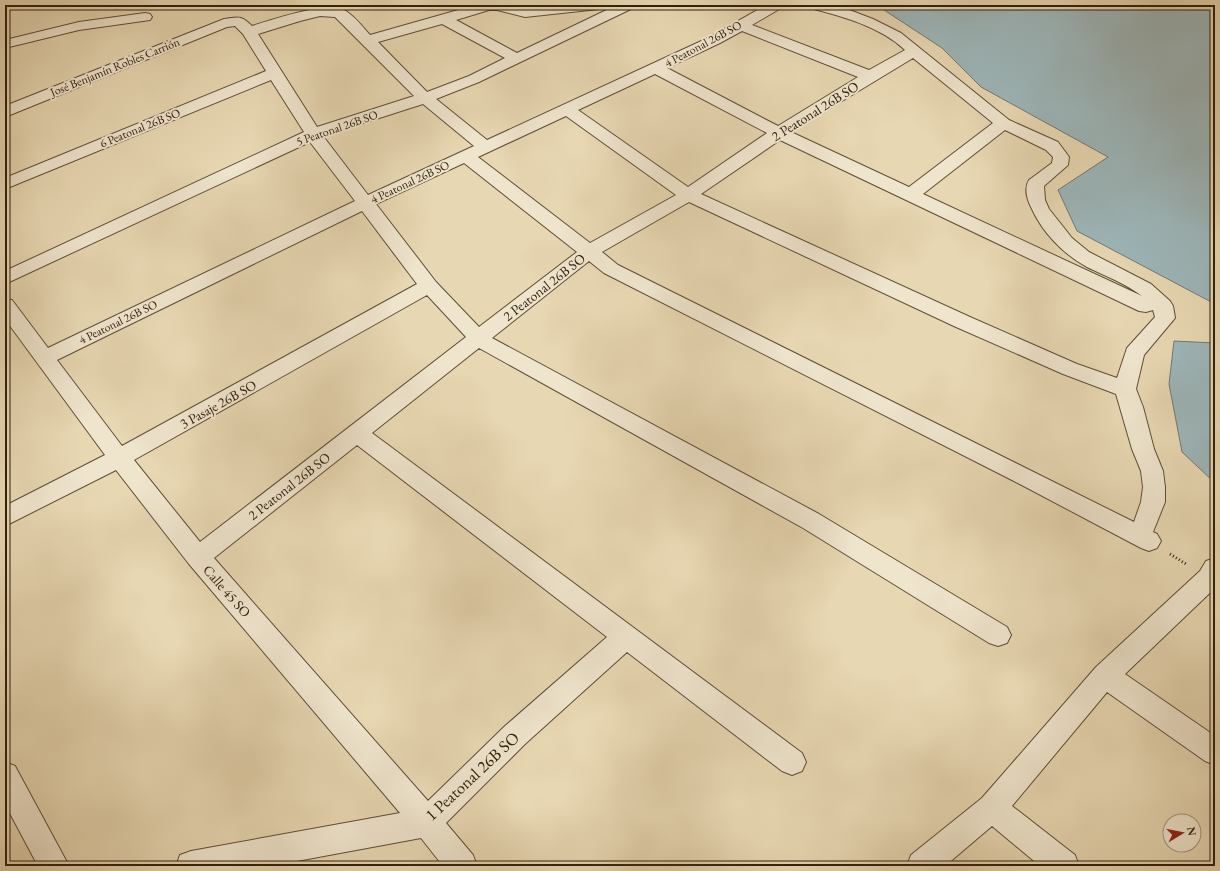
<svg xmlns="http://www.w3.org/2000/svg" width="1220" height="871" font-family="'EB Garamond',serif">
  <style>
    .water { fill: #9db6b9; stroke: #727a74 }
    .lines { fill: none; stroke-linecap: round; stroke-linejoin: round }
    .minor-casing { stroke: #5e4e36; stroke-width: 2 }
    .path { stroke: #31200d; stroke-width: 3; stroke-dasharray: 1 2.5; stroke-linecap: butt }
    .minor { fill: #efe5cd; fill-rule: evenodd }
    .labels { text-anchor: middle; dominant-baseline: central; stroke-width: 4; stroke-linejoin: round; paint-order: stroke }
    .far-street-label { font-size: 12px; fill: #31200d; stroke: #efe5cd }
    .street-label { font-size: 14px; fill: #31200d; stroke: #efe5cd }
    .near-street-label { font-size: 17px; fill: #31200d; stroke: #efe5cd }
  </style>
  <rect width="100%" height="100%" fill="#e7d7b2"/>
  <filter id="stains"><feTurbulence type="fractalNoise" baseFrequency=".005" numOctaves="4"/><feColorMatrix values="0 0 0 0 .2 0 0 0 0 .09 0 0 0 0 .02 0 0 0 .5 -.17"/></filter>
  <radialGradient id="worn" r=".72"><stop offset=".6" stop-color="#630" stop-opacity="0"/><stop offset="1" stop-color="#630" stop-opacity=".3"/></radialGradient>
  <path class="water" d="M869,5H1215V304L1077,231L1058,190L1108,157L981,87L942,48L881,8Z
    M1174,341L1215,343V483L1182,452L1169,384Z"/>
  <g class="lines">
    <g class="minor-casing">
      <path id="minor" d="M476,5H509L525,9L560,5H606L604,8L599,9L525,17L497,10H489L456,20L517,53L617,5H635L633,8L479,82L436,99L487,140L710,37L766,5H783L781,8L752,25L869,70L905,50C881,27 842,16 810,8L808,5H833L844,8L873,19L901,33L1009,120L1058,142L1069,157L1068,165L1044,186L1045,200L1049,209L1072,238L1089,252L1151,284L1170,301L1173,306L1175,318L1144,355L1136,389L1143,407L1154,449L1163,471L1165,487V502L1153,532L1157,534L1161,541L1157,548L1149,551L1141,548L1012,480L604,273L589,261L492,338L819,514L1007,627L1011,635L1007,643L998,646L989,643L803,528L479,348L372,433L802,753L806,762L802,771L792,775L782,771L627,652L525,744L446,823L473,855L477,866H443L421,838L270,866H176L180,855L191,851L400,813L189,564L116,470L5,526V506L105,455L5,319V299L12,300L48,348L355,201L310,142L5,284V271L304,132L271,80L5,189V178L266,71L243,34L235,26L227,27L5,117V106L224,19C239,17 241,15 252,26C271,20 329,0 346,11C355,17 363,27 370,35ZM320,16L335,17L414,96L317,127L258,34L300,21ZM442,24L505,58L469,76L427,92L378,42ZM742,31L858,77L778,126L667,68L720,43ZM913,58L993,123L909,187L791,132ZM655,74L767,133L688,187L578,110ZM423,104L474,146L368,195L323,136ZM566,116L676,195L590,243L478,157ZM1005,130L1046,150L1053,157L1052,163L1029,180C1024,188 1027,199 1031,207C1042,232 1063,254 1087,267C1105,276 1125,283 1142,296L923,194ZM780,140L1139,311L1146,312L1153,310L1155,317L1127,348L1117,378L1077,364L970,317L701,194ZM464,163L577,252L479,327L436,282L376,204ZM689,202L956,327L1063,374L1116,394L1132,449L1141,471L1143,487L1141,502L1134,522L618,265L602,252ZM362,211L417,284L122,446L57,360ZM427,295L466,337L200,542L134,460ZM357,445L607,637L505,726L428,801L214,558Z
        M145,13L150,14L152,17L150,20L79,30L5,48V40L79,22Z
        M1215,558V588L1125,674L1215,736V765L1205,761L1107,692L1012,806L1075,855L1079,866H1040L992,826L945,866H907L911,855L982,798L1096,667L1200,571L1206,561Z
        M5,762L15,766L69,866H38L5,804Z"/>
    </g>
    <path class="path" d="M1170,554L1186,564"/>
    <use href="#minor" class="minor"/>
  </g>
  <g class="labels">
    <g class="far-street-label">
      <text transform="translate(703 44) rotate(-28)">4 Peatonal 26B SO</text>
      <text transform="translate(115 67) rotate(-22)">José Benjamín Robles Carrión</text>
      <text transform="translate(140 128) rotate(-22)">6 Peatonal 26B SO</text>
      <text transform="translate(337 128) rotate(-19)">5 Peatonal 26B SO</text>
      <text transform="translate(410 182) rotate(-25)">4 Peatonal 26B SO</text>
      <text transform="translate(118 322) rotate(-26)">4 Peatonal 26B SO</text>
    </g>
    <g class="street-label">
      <text transform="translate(815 111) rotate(-32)">2 Peatonal 26B SO</text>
      <text transform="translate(544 287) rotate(-38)">2 Peatonal 26B SO</text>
      <text transform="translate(218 404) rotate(-29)">3 Pasaje 26B SO</text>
      <text transform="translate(289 486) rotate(-38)">2 Peatonal 26B SO</text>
      <text transform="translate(227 591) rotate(49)">Calle 45 SO</text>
    </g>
    <g class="near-street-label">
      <text transform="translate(472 776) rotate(-43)">1 Peatonal 26B SO</text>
    </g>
  </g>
  <rect width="1220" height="871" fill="none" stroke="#e7d7b2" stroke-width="20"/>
  <rect x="6" y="6" width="1208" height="859" fill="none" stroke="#31200d" stroke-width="2"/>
  <rect x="10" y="10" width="1200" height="851" fill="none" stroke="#31200d"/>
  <g transform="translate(1182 833) rotate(80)"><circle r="19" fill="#efe5cd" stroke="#a39680"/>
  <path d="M0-3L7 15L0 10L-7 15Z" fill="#8f2418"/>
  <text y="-6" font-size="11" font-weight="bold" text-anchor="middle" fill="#31200d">N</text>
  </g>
  <rect width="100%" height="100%" filter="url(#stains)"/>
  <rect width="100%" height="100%" fill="url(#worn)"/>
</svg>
